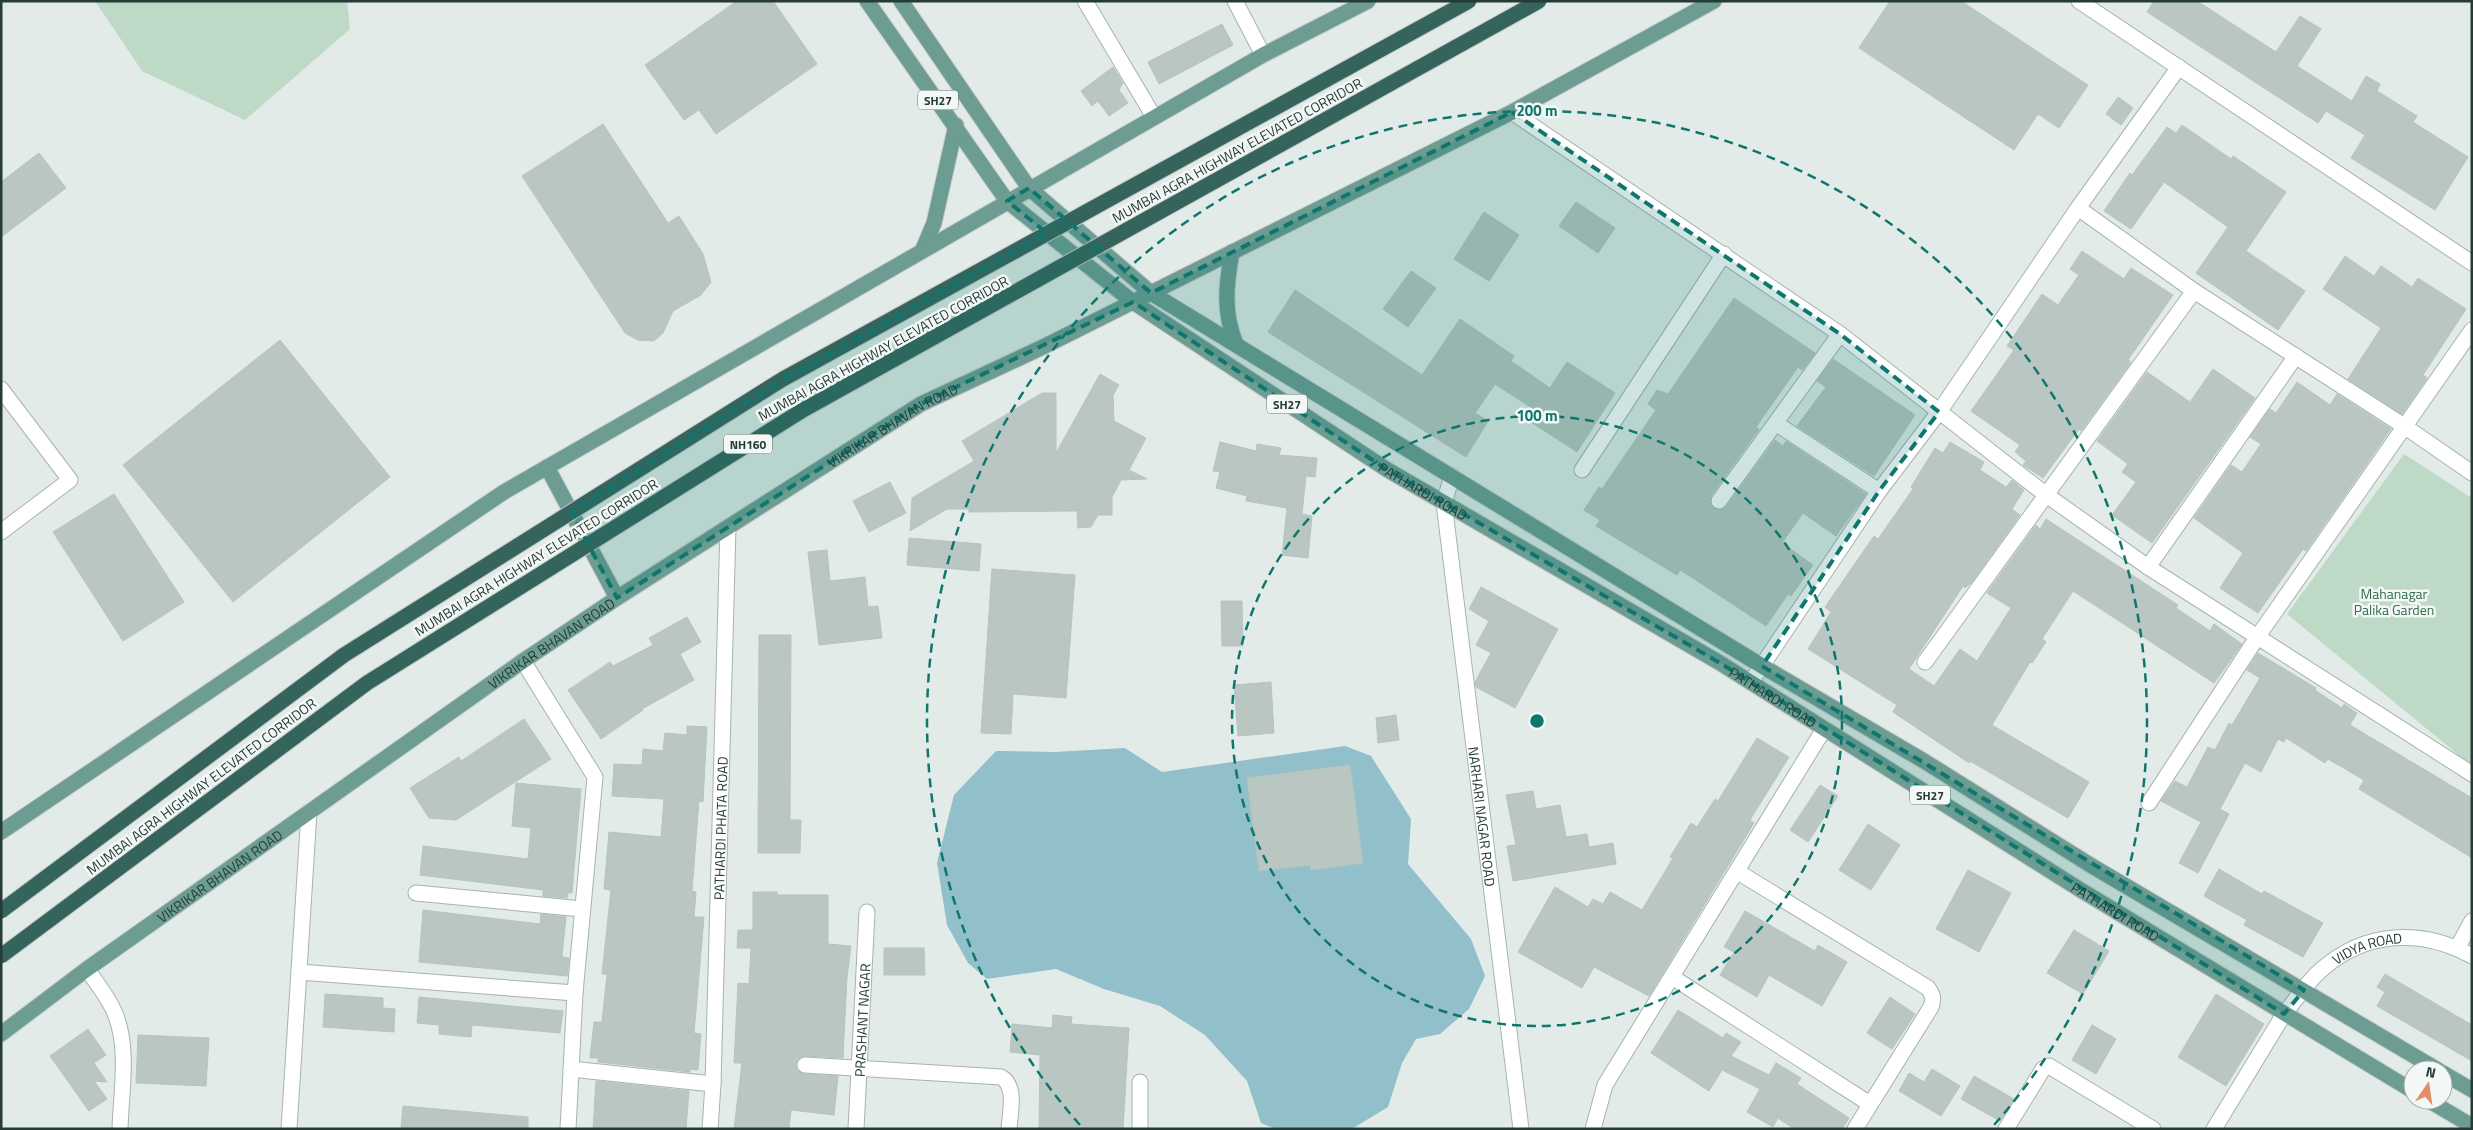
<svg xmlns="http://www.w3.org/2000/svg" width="2473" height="1130" font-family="'Titillium Web',sans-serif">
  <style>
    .green { fill: #bedac7 }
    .water { fill: #91bfca }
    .building { fill: #b9c6c1; stroke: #b6c4bf }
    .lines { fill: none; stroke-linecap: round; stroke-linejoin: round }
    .street-casing { stroke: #a6b3af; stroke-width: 17 }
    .secondary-casing { stroke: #a3b6b0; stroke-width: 17 }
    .primary-casing { stroke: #c2c8c7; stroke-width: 17 }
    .street { stroke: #fff; stroke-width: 15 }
    .secondary { stroke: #fff; stroke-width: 15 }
    .primary { stroke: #6c9c92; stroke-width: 15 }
    .highway-bridge-casing { stroke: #c2c8c7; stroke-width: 17; stroke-linecap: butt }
    .highway-bridge { stroke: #34645c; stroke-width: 15 }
    .marked { fill: #0f766e; fill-opacity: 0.2; stroke: #0f766e; stroke-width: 4; stroke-dasharray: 10 6; stroke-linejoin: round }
    .ring { fill: none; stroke: #0f766e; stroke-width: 2.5; stroke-dasharray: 9 6 }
    .labels { text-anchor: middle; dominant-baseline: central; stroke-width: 5; stroke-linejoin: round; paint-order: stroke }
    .shield { fill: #f3f8f6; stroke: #637470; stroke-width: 1 }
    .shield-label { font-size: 12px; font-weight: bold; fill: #253b36 }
    .street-label { font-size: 14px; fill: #253b36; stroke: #f3f8f6 }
    .park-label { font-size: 14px; fill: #336d4c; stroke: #f3f8f6 }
    .centre { fill: #0f766e; stroke: #f3f8f6; stroke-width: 2.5 }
    .ring-label { font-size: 15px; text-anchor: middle; font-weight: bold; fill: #0f766e; stroke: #f3f8f6; stroke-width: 5; stroke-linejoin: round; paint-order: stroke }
  </style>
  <rect width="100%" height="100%" fill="#e3ebe8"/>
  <path class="green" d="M95,1H347L350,29L245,120L142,71Z
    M2404,454L2472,498V766L2287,614Z"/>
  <path class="water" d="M1345,746L1371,756L1411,819L1408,864L1471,939L1485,976L1469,1009L1440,1034L1416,1039L1402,1063L1388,1107L1355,1127L1348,1129H1276L1261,1123L1247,1081L1205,1035L1160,1006L1104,989L1056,969L987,979L968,963L947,925L937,863L954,795L996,751L1055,752L1125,748L1162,772Z"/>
  <path class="building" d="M737,1H773L817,64L716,134L699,110L684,120L645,65Z
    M1890,1H1961L2088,85L2059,128L2038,114L2014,150L1859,48Z
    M2154,1H2197L2276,52L2300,16L2321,29L2297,66L2352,101L2366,76L2380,84L2377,91L2417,116L2413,122L2468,157L2435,210L2351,158L2365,135L2326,111L2318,123L2147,12Z
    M1222,24L1233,45L1159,84L1148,62Z
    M1113,67L1123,83L1119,90L1128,103L1109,116L1098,101L1092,106L1081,91Z
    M2118,97L2133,108L2121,125L2106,114Z
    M603,124L668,223L679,216L703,254L711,282L701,295L673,311L663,333L654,341L638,340L625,333L522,176Z
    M2182,125L2231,159L2233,156L2286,192L2246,251L2305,291L2278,330L2196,273L2228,227L2164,182L2131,229L2104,211L2130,173L2132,175L2167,127L2176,133Z
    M39,153L66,188L1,237V182Z
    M1576,202L1615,228L1598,253L1559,226Z
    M1484,212L1519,235L1489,281L1454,259Z
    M2082,251L2124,279L2131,268L2173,295L2128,360L2131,362L2081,431L2079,429L2043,478L2023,465L2026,461L2015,452L2020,445L1971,411L2014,350L2007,346L2042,294L2058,305L2079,275L2070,269Z
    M2345,256L2374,276L2381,266L2412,287L2418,278L2466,309L2423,375L2427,378L2402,414L2348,379L2381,328L2323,289Z
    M1411,271L1436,288L1408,327L1383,309Z
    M1295,290L1422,375L1460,319L1514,356L1511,361L1550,388L1567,362L1615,393L1577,452L1528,420L1535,410L1495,384L1475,413L1488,421L1466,457L1268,332Z
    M1734,298L1815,353L1802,370L1798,367L1756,427L1759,429L1711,496V505L1718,510L1726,507L1775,440L1783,446L1786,441L1866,494L1836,536L1803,513L1782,543L1813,565L1791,596L1788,594L1766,626L1693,578L1680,570L1677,575L1596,526L1600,520L1584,510L1599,487L1602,489L1656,410L1648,404L1657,390L1668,394Z
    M280,340L390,477L233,602L123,465Z
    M1833,359L1915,415L1874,476L1797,426L1826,387L1817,381Z
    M2213,369L2255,398L2152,543L2112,515L2136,482L2122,472L2128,464L2097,441L2147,372L2190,402Z
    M1100,374L1119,385L1113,395L1114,421L1146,438L1129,470L1147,479L1121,480L1112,497V515H1098L1091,527L1078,528L1077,511L969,512V509H947L910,531L912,498L974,461L962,441L1042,393H1056V453Z
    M2297,382L2330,405L2337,394L2391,429L2306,551L2303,549L2258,613L2220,588L2243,553L2194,518L2231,465L2242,472L2261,444L2250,437L2270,409L2276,413Z
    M1220,442L1256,451L1257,444L1281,448L1279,455L1317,458L1315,477L1306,476L1302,514L1312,516L1308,558L1282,555L1287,508L1246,501L1247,496L1216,488L1220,472L1213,471Z
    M1950,442L1984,462L1980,470L2006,487L2012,480L2024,490L2012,509L2020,515L1971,583L1965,588L1963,586L1909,669L1934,686L1960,649L1977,661L2011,608L1987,593L2036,525L2040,529L2046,519L2178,605L2176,608L2210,631L2214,624L2242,644L2214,683L2073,591L2042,639L2046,642L2032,663L2030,662L1992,725L2089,782L2068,818L1970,761L1969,763L1893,712L1897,705L1808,649L1831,612L1825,607L1874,536L1878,539L1913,489L1911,487L1935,448L1943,453Z
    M890,482L906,513L869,532L853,501Z
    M114,494L184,602L123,641L53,532Z
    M909,538L981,544L979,571L907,565Z
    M827,550L830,581L865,577L868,607L878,606L882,638L819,645L808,552Z
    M992,569L1075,575L1066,698L1013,694L1011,734L981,733Z
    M1481,587L1558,629L1515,708L1476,687L1475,682L1491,653L1476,645L1489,621L1469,609Z
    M1221,601H1242L1243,646H1222Z
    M687,617L701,642L680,654L694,680L642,709L643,710L601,739L568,690L610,662L613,666L653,645L649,638Z
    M759,635H791L790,820H801L800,853H758Z
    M2258,653L2316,688L2315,690L2342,708L2344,704L2357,713L2350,725L2472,798V858L2359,789L2364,780L2328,759L2325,763L2286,738L2284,742L2278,739L2261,772L2245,763L2220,809L2229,814L2198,873L2179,863L2201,822L2161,801L2175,781L2187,787L2208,747L2215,750L2229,723L2232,725L2260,678L2247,670Z
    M1271,682L1274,733L1238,736L1234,685Z
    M1396,715L1399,740L1378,743L1376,718Z
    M524,719L551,759L456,820L429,818L410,788L459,757L461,761Z
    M687,726L707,727L703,802L699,801L692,891L696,892L694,917H704L694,1033L701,1034L698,1070L690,1069V1072L598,1062V1058H590L594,1022H602L607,974H602L611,890L604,889L609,832L661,837L664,799L612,796L614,764L642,765L643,749L663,751L665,733L687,735Z
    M1757,738L1789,757L1750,820L1754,823L1649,996L1594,967L1582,988L1518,952L1555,887L1588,907L1593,899L1603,904L1610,892L1642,910L1673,858L1670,857L1691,823L1697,827L1715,799L1718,801Z
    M1350,765L1363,863L1311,870L1310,865L1259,871L1247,778Z
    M516,783L581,789L572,893H568L567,898L543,896V890L420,875L423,846L528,859L531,828L512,826Z
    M1820,785L1838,796L1808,842L1790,830Z
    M1533,791L1536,809L1560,805L1566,837L1587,834L1589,847L1613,843L1616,864L1513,881L1507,846L1516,845L1506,795Z
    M1868,824L1900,845L1871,890L1839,870Z
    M2219,869L2262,894L2264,891L2323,923L2303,957L2244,925L2247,920L2204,896Z
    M1968,870L2011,893L1979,952L1936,929Z
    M753,892H777V895H828V944L851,946L847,977L843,1058L805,1056L798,1059L796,1064L797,1070L804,1074L838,1076L834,1115L791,1110L789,1129H734L742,1063H734L738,983L749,984L751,948H737L738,930H753Z
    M423,910L540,924L541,914L566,917L562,957L569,958L567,976L419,962Z
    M1745,911L1815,951L1818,945L1847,962L1822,1006L1769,975L1757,997L1720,975L1734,952L1724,947Z
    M2074,930L2109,951L2083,994L2047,973Z
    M884,948H924L925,975H884Z
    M2385,974L2472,1025V1061L2377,1006L2385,992L2377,987Z
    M325,994L383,998V1008L395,1009L394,1032L323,1027Z
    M2216,994L2264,1024L2226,1086L2178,1057Z
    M419,997L563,1011L560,1033L472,1025L471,1037L439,1034V1025L417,1023Z
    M1890,997L1915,1014L1892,1049L1867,1033Z
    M1678,1010L1723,1038L1726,1033L1741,1042L1731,1056L1769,1075L1776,1063L1801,1078L1797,1084L1849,1118L1842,1129H1794L1778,1118L1773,1127L1747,1112L1760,1089L1722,1070L1709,1091L1651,1053Z
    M1053,1015L1072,1017L1071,1024L1129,1028L1123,1129H1039L1040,1055L1010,1052L1012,1024L1052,1028Z
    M2092,1025L2116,1039L2096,1074L2072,1060Z
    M88,1029L106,1055L94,1063L107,1082L94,1081L107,1099L89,1111L50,1056Z
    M138,1035L209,1038L206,1086L136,1083Z
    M1932,1069L1960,1086L1941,1116L1899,1091L1909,1073L1924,1082Z
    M1974,1076L2014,1099L2000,1121L1961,1099Z
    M596,1081L689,1091L686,1129H593Z
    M403,1106L528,1117V1129H401Z"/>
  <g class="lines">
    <g class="street-casing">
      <g id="street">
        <path d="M1085,1L1154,117"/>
        <path d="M1235,1L1263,55"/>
        <path d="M2079,1L2472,263"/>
        <path d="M1512,112L1840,334L2045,494L2148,567L2472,774"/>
        <path d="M2078,208L2194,291L2404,426L2472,473"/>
        <path d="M1,389L70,480L1,532"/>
        <path d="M1777,424L1879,491"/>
        <path d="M1582,470L1724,254"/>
        <path d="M1719,501L1840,334"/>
        <path d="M2148,567L2296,356"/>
        <path d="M523,661L595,777L575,993L568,1129"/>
        <path d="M1925,662L2194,291"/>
        <path d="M1751,682L1879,491L1939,412L2078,208L2179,67"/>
        <path d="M2149,803L2258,636L2472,330"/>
        <path d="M1738,872L1928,988C1933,995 1934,999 1931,1007L1855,1129"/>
        <path d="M416,893L582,909"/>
        <path d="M2457,948L2472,921"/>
        <path d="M87,969C97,984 110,999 116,1016C129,1050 121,1093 120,1129"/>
        <path d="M299,972L575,993"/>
        <path d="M1672,977L1870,1104"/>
        <path d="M805,1065L1001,1077C1017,1086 1010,1112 1009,1129"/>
        <path d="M571,1069L713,1084"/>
        <path d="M289,1129L309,812"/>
        <path id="s1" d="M710,1129L713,1084L728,527"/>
        <path id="s2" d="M856,1129L867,912"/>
        <path d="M1140,1129V1082"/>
        <path d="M1593,1129L1605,1085L1824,729"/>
        <path d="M2006,1129L2043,1069L2049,1066L2153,1129"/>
        <path d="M2214,1129L2284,1014"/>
      </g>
    </g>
    <g class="secondary-casing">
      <g id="secondary">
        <path id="s3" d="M1452,476L1444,503L1521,1129"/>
        <path id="s4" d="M2284,1014C2296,1000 2307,982 2321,970C2365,931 2421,928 2472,956"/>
      </g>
    </g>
    <g class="primary-casing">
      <g id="primary">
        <path id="s5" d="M867,1L1007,201L1133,302L1386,469L1720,663L2079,889L2413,1091"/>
        <path d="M901,1L1029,188L1151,293L1762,666L1924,761L2092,866L2438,1070"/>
        <path d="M923,249L934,223L956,125"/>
        <path d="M1232,252C1226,285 1223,313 1236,344"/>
        <path d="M547,467L617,598"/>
        <path d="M1,832L504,492L1263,55L1368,1"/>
        <path id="s6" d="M1,1034L87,969L523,661L617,598L921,404L1043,347L1512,112L1714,1"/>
        <path d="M2443,1073L2472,1090"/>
        <path d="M2428,1100L2472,1126"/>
      </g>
    </g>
    <use href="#street" class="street"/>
    <use href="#secondary" class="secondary"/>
    <use href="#primary" class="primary"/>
    <g class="highway-bridge-casing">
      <path id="highway-bridge" d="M1,911L344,655L783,379L1469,1
        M1,956L367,683L803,410L1539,1"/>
    </g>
    <use href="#highway-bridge" class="highway-bridge"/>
  </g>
  <path class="marked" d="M1512,112L1840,334L1939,412L1879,491L1762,666L2304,990L2284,1014L1720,663L1386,469L1133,302L921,404L617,598L571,512L783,379L1047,233L1007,201L1029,188L1151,293Z"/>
  <g class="ring">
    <circle cx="1537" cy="721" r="305"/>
    <path d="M1080 1125A610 610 0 1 1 1994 1125"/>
  </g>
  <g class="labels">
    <g class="shield">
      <rect x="918" y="90.5" width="40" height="19" rx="4"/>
      <rect x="1267" y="394.5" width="40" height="19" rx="4"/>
      <rect x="724" y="434.5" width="48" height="19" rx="4"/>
      <rect x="1910" y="785.5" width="40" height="19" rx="4"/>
    </g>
    <g class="shield-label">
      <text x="938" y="100">SH27</text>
      <text x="1287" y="404">SH27</text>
      <text x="748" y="444">NH160</text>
      <text x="1930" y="795">SH27</text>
    </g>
    <g class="street-label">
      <text transform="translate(1237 150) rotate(-29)">MUMBAI AGRA HIGHWAY ELEVATED CORRIDOR</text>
      <text transform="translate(883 348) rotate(-29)">MUMBAI AGRA HIGHWAY ELEVATED CORRIDOR</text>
      <text stroke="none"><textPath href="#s6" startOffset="1080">VIKRIKAR BHAVAN ROAD</textPath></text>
      <text stroke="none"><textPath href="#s5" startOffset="752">PATHARDI ROAD</textPath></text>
      <text transform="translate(536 557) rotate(-32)">MUMBAI AGRA HIGHWAY ELEVATED CORRIDOR</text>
      <text stroke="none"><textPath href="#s6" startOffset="675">VIKRIKAR BHAVAN ROAD</textPath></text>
      <text stroke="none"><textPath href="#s5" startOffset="1158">PATHARDI ROAD</textPath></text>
      <text transform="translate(201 786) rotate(-37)">MUMBAI AGRA HIGHWAY ELEVATED CORRIDOR</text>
      <text stroke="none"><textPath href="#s3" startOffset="344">NARHARI NAGAR ROAD</textPath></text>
      <text stroke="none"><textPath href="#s1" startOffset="301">PATHARDI PHATA ROAD</textPath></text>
      <text stroke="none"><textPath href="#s6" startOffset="270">VIKRIKAR BHAVAN ROAD</textPath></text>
      <text stroke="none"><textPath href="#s5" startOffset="1562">PATHARDI ROAD</textPath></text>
      <text stroke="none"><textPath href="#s4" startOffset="110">VIDYA ROAD</textPath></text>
      <text stroke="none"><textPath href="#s2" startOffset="109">PRASHANT NAGAR</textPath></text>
    </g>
    <g class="park-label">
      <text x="2394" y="593">Mahanagar<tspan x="2394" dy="16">Palika Garden</tspan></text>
    </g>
  </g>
  <circle cx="1537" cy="721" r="8" class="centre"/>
  <g class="ring-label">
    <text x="1537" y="116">200 m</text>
    <text x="1537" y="421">100 m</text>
  </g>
  <rect width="2473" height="1130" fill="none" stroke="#253b36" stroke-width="5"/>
  <g transform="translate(2428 1085) rotate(13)"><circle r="24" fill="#f3f8f6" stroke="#a1aca9"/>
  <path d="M0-4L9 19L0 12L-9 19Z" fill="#e38d69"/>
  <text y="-8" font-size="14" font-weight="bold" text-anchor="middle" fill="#253b36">N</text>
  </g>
</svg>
